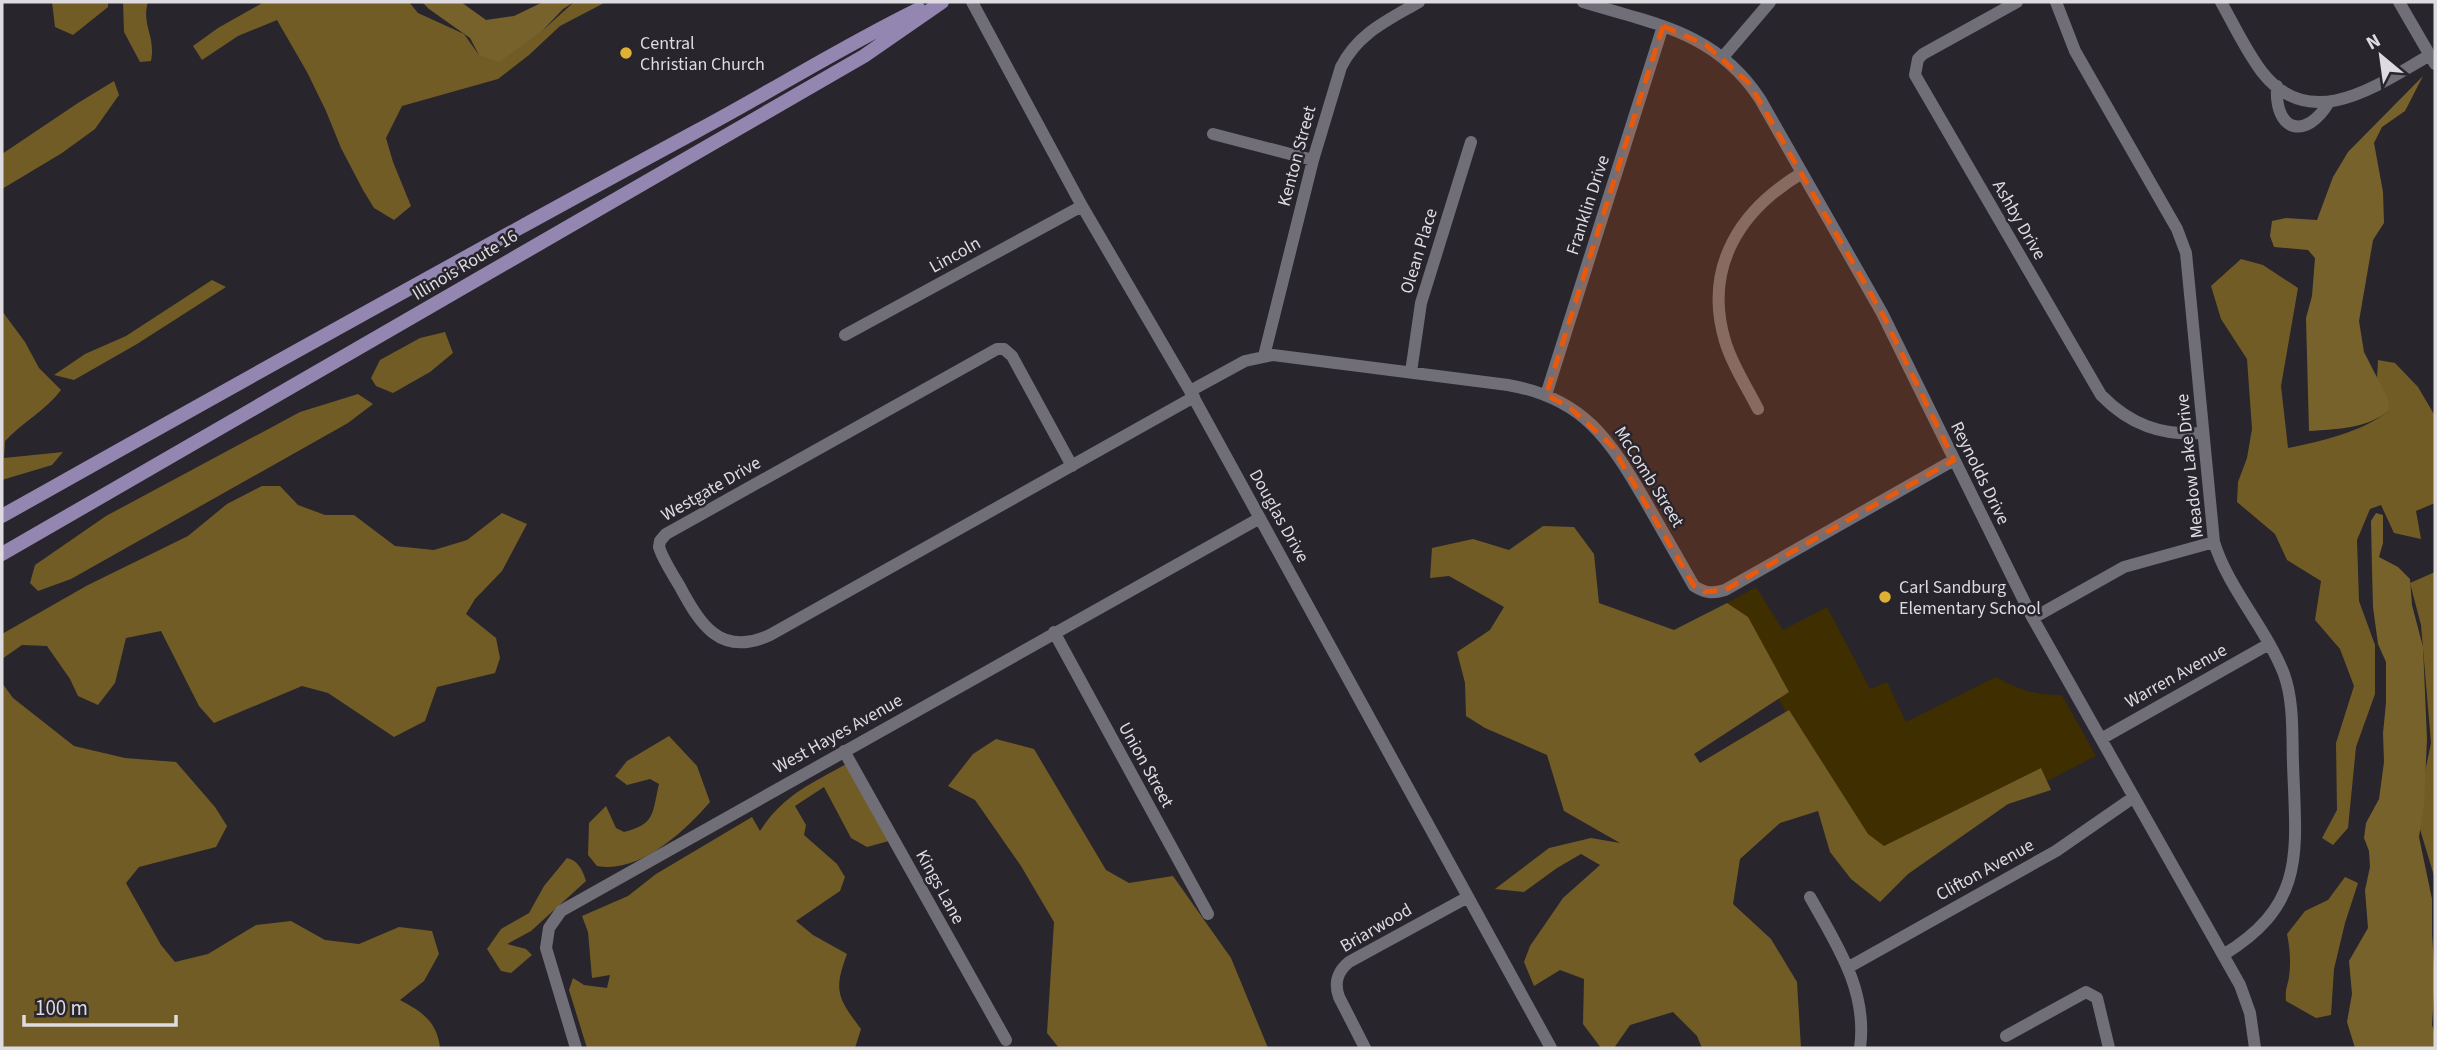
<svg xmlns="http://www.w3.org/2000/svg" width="2437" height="1050" font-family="'Source Sans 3',sans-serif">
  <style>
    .green { fill: #3f2e00 }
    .forest { fill: #725c26 }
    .water { fill: #78622c }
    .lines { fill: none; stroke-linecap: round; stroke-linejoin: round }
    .minor { stroke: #706e77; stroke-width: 12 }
    .major { stroke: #9386b1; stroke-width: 14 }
    .marked { fill: #e8590c; fill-opacity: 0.2; stroke: #e8590c; stroke-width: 5; stroke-dasharray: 14 9; stroke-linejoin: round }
    .poi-dot { fill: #deb133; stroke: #28252d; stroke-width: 2.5 }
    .labels { text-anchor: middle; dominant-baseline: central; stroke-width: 5; stroke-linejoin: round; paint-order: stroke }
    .poi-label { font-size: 18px; fill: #dedce1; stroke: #28252d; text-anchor: start }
    .street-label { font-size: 18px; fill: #dedce1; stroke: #28252d }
  </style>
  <rect width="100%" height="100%" fill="#28252d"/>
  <path class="green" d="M1756,587L1783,630L1827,607L1870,689L1887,682L1906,722L1996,677C2018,690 2037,695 2062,695L2096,756L1871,871L1727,603Z"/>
  <path class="forest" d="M52,2H108V7L73,35L55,27Z
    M123,2H148C141,25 156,36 151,61L140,62L124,32Z
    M264,2H409L418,13L464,34L479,55L543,30L574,2H606L560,26L529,55L498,79L402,106L386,138L393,162L411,206L394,220L374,208L363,190L341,148L326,111L307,72L277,20L238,36L202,60L193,46L218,28Z
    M114,81L119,95L95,129L62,153L2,189V154L78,103Z
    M2241,259L2263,265L2298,288L2281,386L2288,448C2323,441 2361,432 2389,411L2377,378L2378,360L2395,363L2418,387L2435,416V503L2416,511L2421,539L2394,533L2381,505L2370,509L2357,540L2359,601L2375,645V694L2356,747L2348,828L2333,845L2322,838L2337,810L2336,743L2354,686L2340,649L2315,620L2321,581L2287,560L2275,534L2237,502L2238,482L2247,458L2252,429L2247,359L2221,319L2211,286Z
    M212,280L226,287L137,344L74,380L54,375L85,354L126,336Z
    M2,311L25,342L39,368L61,390C46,410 23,422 5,441L4,458L63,452L52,465L2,480Z
    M445,332L453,353L430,372L393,393L376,386L371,378L380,360L420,338Z
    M358,394L373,404L348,423L71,579L38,591L30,583L35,565L106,516L300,412Z
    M262,486H280L298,505L325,515H354L395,546L434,550L467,540L502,513L527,524L502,571L475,599L466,614L496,638L500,658L495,673L437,687L425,721L394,737L328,693L302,686L214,723L199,706L161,631L126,638L115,683L98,705L78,696L70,679L47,646L22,645L2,659V634L88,585L188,536L227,504Z
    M1543,526L1574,527L1594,554L1599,603L1674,630L1727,603L1748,617L1789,692L1694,754L1700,763L1789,710L1868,834L1884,846L2041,768L2051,790L2008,804L1908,874L1880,902L1851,879L1830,852L1818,811L1780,823L1740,859L1733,904L1771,939L1797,982L1801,1048H1702L1697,1036L1673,1012L1630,1025L1614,1048H1601L1583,1024L1584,979L1560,970L1534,986L1524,962L1530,946L1563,898L1600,865L1581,854L1557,868L1524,892L1495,889L1549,848L1591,838L1620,843L1564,811L1547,755L1485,728L1466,716L1465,683L1457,652L1490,630L1504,607L1449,576L1430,578L1432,548L1473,539L1509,550Z
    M2435,572V879L2416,816L2431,743L2421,625L2410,583Z
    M2,683L13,698L74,746L125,758L176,762L215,807L227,826L216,847L139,867L126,883L161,945L175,962L208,954L256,925L291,921L325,940L359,944L399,927L432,931L439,954L424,981L400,1000C422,1012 437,1021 440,1048H2Z
    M669,736L697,766L710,802C684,832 639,874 597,866L588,855L589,823L606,806L616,828L624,832C656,824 652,813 659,784L650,779L627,785L615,776L627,761Z
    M996,739L1034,749L1106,870L1129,883L1173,876L1231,958L1268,1048H1059L1047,1033L1054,922L1021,866L975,800L948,786L973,754Z
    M848,763L889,841L867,847L851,838L824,787L795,806L806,825L804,835L837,864L845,877L840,891L796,921L813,935L847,954C833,992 838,998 861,1029L855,1048H587L569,990L573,978L584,985L607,988L610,975L592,978L588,932L582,916L628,896L656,874L752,817L760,831C784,794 811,784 848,763Z
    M567,858C578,860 583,871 586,881L531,931L507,944L526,949L532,955L511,973L501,971L487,949L501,929L529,913L544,886Z
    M2345,877L2358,883L2345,923L2334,969L2331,1015L2316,1018L2286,1001C2285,989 2287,988 2289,977C2291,962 2290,949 2287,934L2305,911L2328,900Z"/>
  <path class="water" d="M422,2H461L486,20L514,16L543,2H574L563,9L543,30L499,62L479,55L470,38L429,9Z
    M2423,76L2405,111L2382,127L2374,143L2383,192L2384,223L2373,240L2359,321L2364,352L2388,399L2389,411C2364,429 2339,429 2309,431L2306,318L2312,296L2315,258L2308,250L2274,247L2270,236L2272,221L2286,218L2317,220L2333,177L2348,152Z
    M2376,513L2383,515V543L2379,557L2398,567L2410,579L2412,605L2423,647L2427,739L2424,804L2419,837L2432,899V935L2435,978L2432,1025L2435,1033V1048H2355L2347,1022L2352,994L2349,961L2368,928L2365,890L2370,867L2369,851L2364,838L2366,823L2379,799L2384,762L2383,733L2386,703V662L2378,644L2373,607L2372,569L2371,521Z"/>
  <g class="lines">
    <path class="minor" d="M972,2L1082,206L1190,391L1551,1048
      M1583,2C1655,24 1716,32 1760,99L1882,313L2031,615L2240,985L2250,1013L2255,1048
      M2017,2L1923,54L1918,59L1915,75L2101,395C2130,425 2162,436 2203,433
      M2056,2L2075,51L2177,229L2186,253L2214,542C2228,588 2266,628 2284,674C2294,702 2292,735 2293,764C2296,851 2307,904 2223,955
      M2221,2C2234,25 2246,51 2262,72C2311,135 2379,84 2430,55
      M2399,2L2435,64
      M1723,57L1770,2
      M2277,86C2274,132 2306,141 2329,102
      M1213,134L1313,160
      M845,335L1082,206
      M1264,356L1313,160L1341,67C1358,33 1388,20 1419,2
      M1411,372L1421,303L1471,142
      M1190,391L1245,361L1273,355L1508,385C1584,398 1610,440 1646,502C1662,530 1678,558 1694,586C1705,593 1712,594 1725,590L1954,460
      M1546,395L1663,26
      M1758,409C1747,387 1732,365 1725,341C1703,267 1740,210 1802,173
      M1072,466L1012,356L1004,349H997L666,534L660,541L659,547C663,560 672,573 679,585C700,624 720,658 770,635L1194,397
      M2033,618L2124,567L2214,542
      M1054,632L1208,914
      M2101,739L2269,644
      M844,751L1006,1040
      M1810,897C1837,945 1868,991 1860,1048
      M1849,967L2056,851L2134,797
      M2006,1036L2086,992L2097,998L2109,1048
      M576,1048L546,948L549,928L561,911L1260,518
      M1365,1048L1339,997C1334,983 1337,972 1349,962L1468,897"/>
    <path class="major" d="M2,516C233,386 464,257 697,131C772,91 843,46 919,9
      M2,554L864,56L942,2"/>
  </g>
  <path class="marked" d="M1663,26L1706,45L1749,83L1882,313L1954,460L1725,590L1704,592L1694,586L1611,445L1569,407L1546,395Z"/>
  <g class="poi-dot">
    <circle cx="626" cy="53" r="7"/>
    <circle cx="1885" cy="597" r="7"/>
  </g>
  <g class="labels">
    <g class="poi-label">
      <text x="640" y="43">Central<tspan x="640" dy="21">Christian Church</tspan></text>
      <text x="1899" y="587">Carl Sandburg<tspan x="1899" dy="21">Elementary School</tspan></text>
    </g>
    <g class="street-label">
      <text transform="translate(1297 156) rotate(-75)">Kenton Street</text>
      <text transform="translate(1588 205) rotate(-72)">Franklin Drive</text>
      <text transform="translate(2019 220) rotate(60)">Ashby Drive</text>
      <text transform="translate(1419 251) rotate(-73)">Olean Place</text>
      <text transform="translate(955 255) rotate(-29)">Lincoln</text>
      <text transform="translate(465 265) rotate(-31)">Illinois Route 16</text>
      <text transform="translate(2190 466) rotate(-96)">Meadow Lake Drive</text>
      <text transform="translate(1980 473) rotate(64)">Reynolds Drive</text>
      <text transform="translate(1649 477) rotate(58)">McComb Street</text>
      <text transform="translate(711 489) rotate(-30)">Westgate Drive</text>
      <text transform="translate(1279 516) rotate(61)">Douglas Drive</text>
      <text transform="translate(2176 676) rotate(-29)">Warren Avenue</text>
      <text transform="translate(838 734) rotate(-29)">West Hayes Avenue</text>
      <text transform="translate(1146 765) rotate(61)">Union Street</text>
      <text transform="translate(1985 870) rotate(-29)">Clifton Avenue</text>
      <text transform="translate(940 887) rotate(61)">Kings Lane</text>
      <text transform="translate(1376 928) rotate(-30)">Briarwood</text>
    </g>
  </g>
  <rect width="2437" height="1050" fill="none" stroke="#dedce1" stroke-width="7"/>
  <g transform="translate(2381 56) rotate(331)" stroke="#28252d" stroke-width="5" paint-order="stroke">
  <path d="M0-5L12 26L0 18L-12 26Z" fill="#dedce1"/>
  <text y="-10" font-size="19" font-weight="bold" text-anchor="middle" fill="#dedce1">N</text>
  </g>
  <path d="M24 1015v10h152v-10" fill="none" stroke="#dedce1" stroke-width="3.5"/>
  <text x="35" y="1015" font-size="21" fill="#dedce1" stroke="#28252d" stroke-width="5" paint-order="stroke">100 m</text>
</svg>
